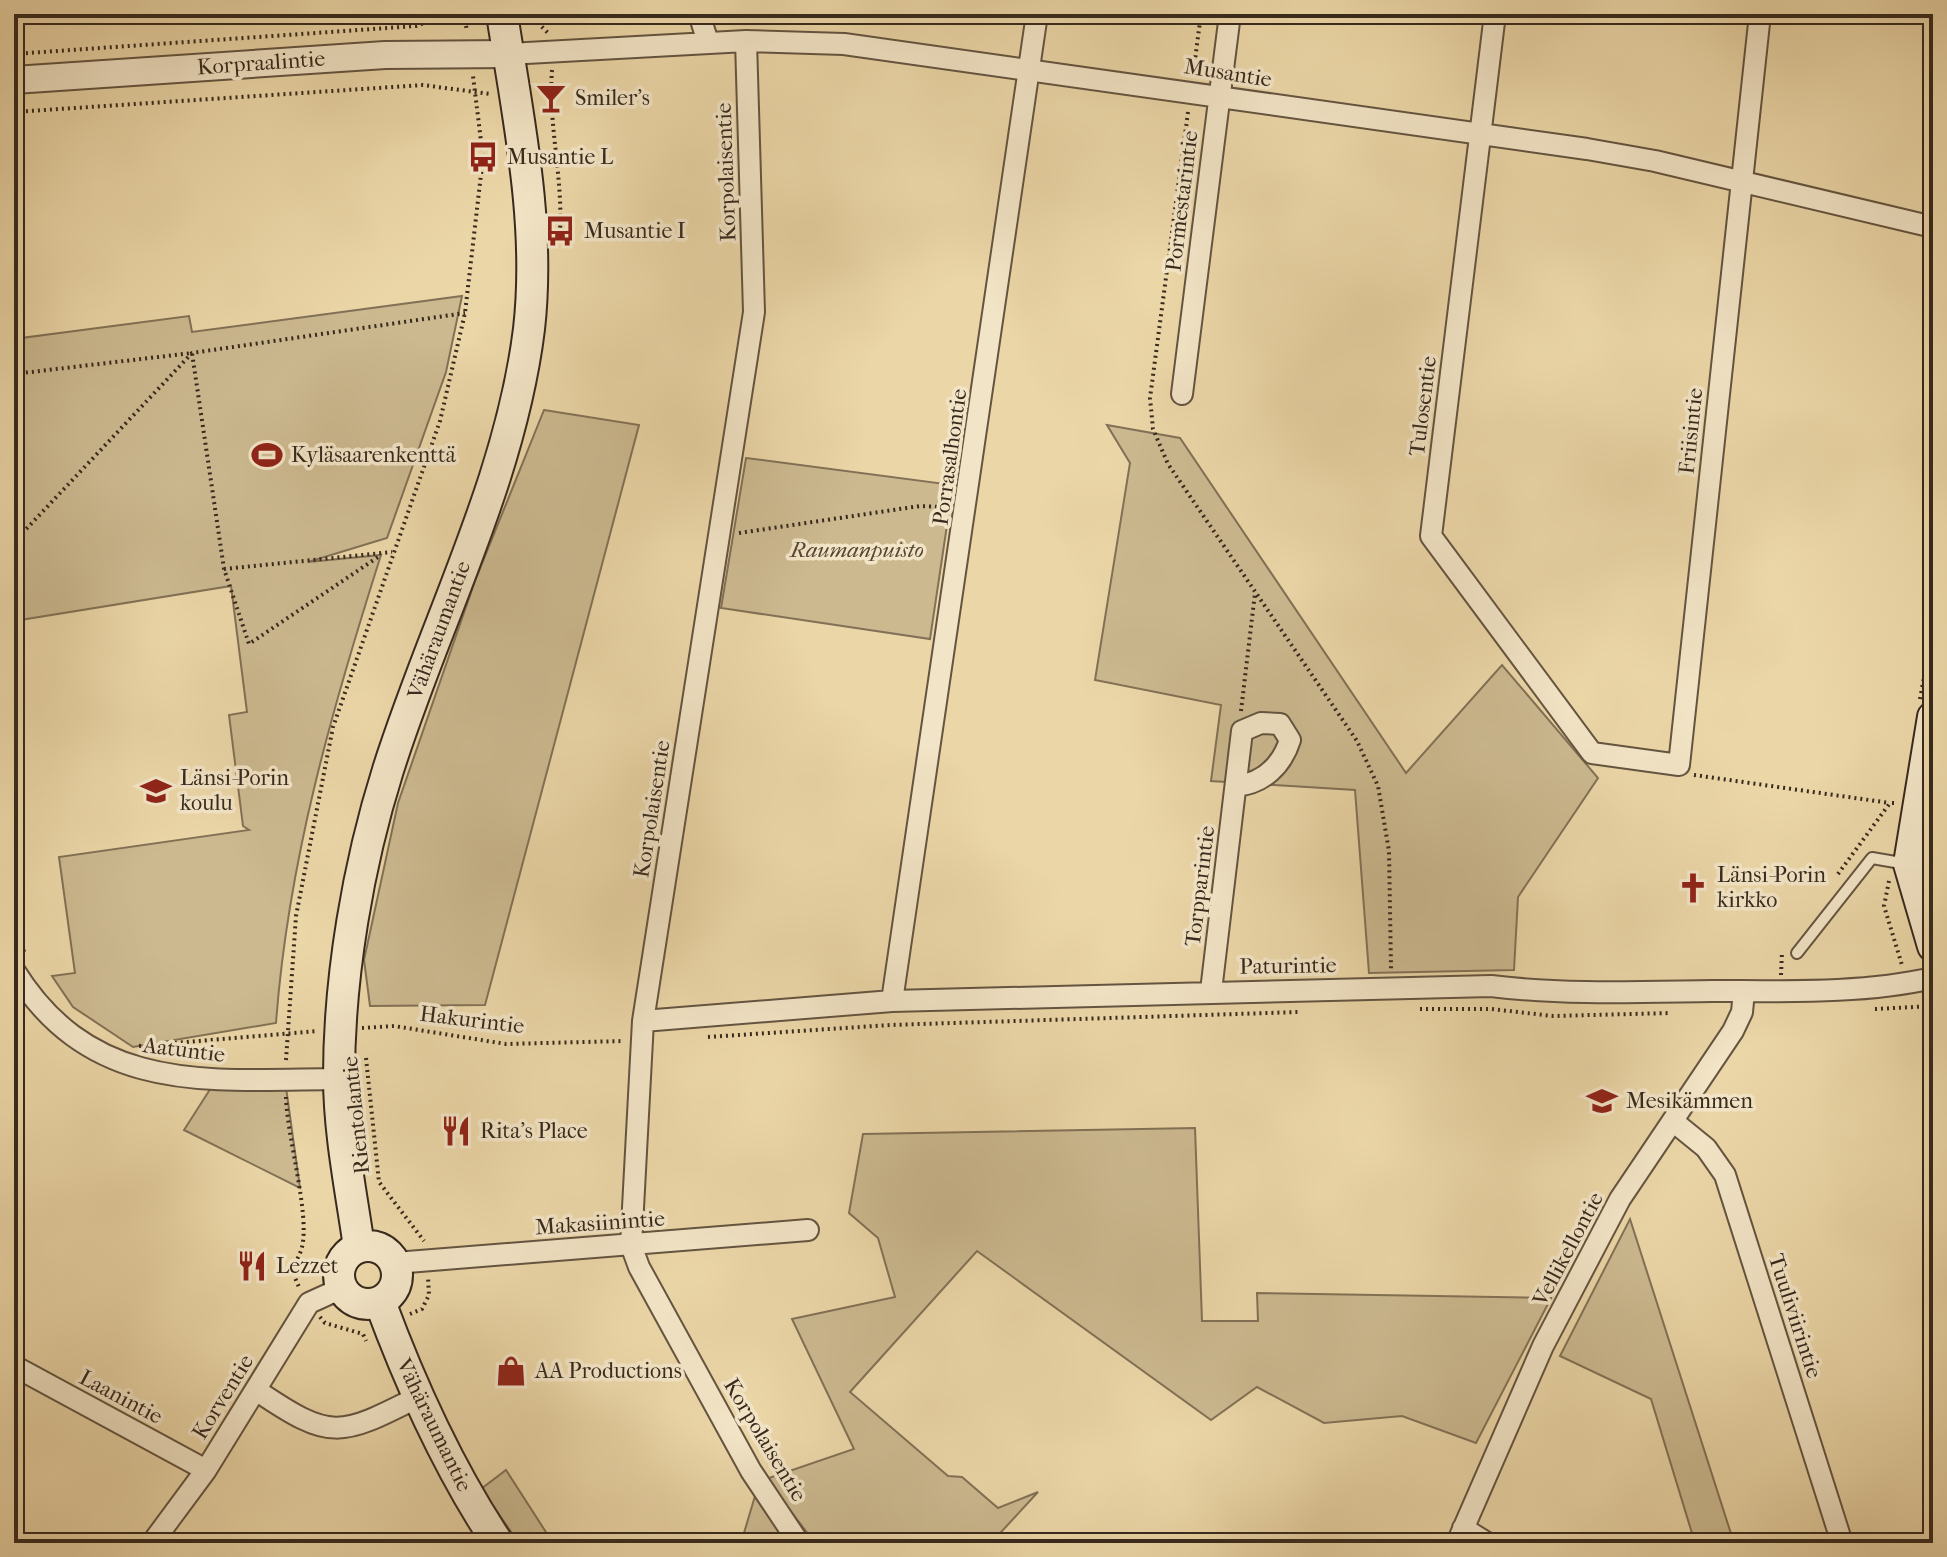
<svg xmlns="http://www.w3.org/2000/svg" width="1947" height="1557" font-family="'IM FELL French Canon',serif">
  <style>
    .green { fill: #ccb990; stroke: #827156; stroke-width: 2 }
    .lines { fill: none; stroke-linecap: round; stroke-linejoin: round }
    .service-casing { stroke: #645440; stroke-width: 14 }
    .minor-casing { stroke: #645440; stroke-width: 24 }
    .tertiary-casing { stroke: #645440; stroke-width: 30 }
    .secondary-casing { stroke: #37291d; stroke-width: 34 }
    .path { stroke: #37291d; stroke-width: 4; stroke-dasharray: 2 4; stroke-linecap: butt }
    .service { stroke: #f2e4c6; stroke-width: 10 }
    .minor { stroke: #f2e4c6; stroke-width: 20 }
    .tertiary { stroke: #f2e4c6; stroke-width: 26 }
    .secondary { stroke: #f2e4c6; stroke-width: 30 }
    .labels { text-anchor: middle; dominant-baseline: central; stroke-width: 7; stroke-linejoin: round; paint-order: stroke }
    .street-label { font-size: 22px; fill: #37291d; stroke: #f2e4c6 }
    .poi-label { font-size: 22px; fill: #37291d; stroke: #f2e4c6; text-anchor: start }
    .park-label { font-size: 22px; font-style: italic; fill: #554634; stroke: #f2e4c6 }
  </style>
  <rect width="100%" height="100%" fill="#ebd6a7"/>
  <filter id="stains"><feTurbulence type="fractalNoise" baseFrequency=".0025" numOctaves="4"/><feColorMatrix values="0 0 0 0 .2 0 0 0 0 .09 0 0 0 0 .02 0 0 0 .5 -.17"/></filter>
  <radialGradient id="worn" r=".72"><stop offset=".6" stop-color="#630" stop-opacity="0"/><stop offset="1" stop-color="#630" stop-opacity=".3"/></radialGradient>
  <path class="green" d="M462,296L446,372L387,538L308,562L381,555C332,709 288,861 276,1023L133,1047L73,1007L52,976L75,973L59,857L249,830L243,826L229,715L247,712L231,586L14,621V339L189,316L192,332Z
    M544,410L639,425L485,1005L370,1006L364,960L398,803L475,581Z
    M1107,425L1180,438L1406,773L1502,665L1598,778L1518,897L1514,970L1369,973L1355,790L1211,781L1221,705L1095,680L1130,463Z
    M746,458L953,485L930,639L721,608Z
    M216,1080H285L300,1188L184,1130Z
    M1195,1128L1202,1321H1258L1257,1293L1551,1298L1476,1443L1402,1416L1324,1423L1257,1387L1211,1420L977,1251L850,1392L948,1476L962,1477L998,1508L1038,1492L991,1543H815L766,1479L854,1449L792,1319L895,1297L878,1238L849,1213L863,1134Z
    M1630,1219L1734,1543H1695L1651,1399L1560,1356Z
    M506,1470L553,1543H519L481,1489Z
    M755,1496L793,1543H741Z"/>
  <g class="lines">
    <g class="service-casing">
      <path id="service" d="M1797,953L1872,858L1907,864"/>
    </g>
    <g class="minor-casing">
      <path id="minor" d="M699,14L708,42
        M1495,14L1431,536L1592,753L1679,765L1760,14
        M746,41L754,312L643,1021L631,1245L639,1267L751,1471L799,1543
        M508,54L746,41L844,44L1587,149L1655,161L1933,227
        M1182,394L1230,14
        M14,970C92,1096 210,1080 339,1079
        M1211,991L1242,731L1261,723L1280,724L1290,740C1282,765 1264,783 1236,786
        M892,1001L1037,14
        M643,1021L892,1001L1491,986C1565,995 1638,992 1712,991C1784,991 1862,994 1933,978
        M1674,1122L1706,1148L1725,1175L1842,1543
        M395,1263L808,1230
        M14,1366L206,1470
        M256,1390C331,1441 339,1437 418,1397
        M1463,1528L1487,1543
        M152,1543L206,1470L309,1303L342,1288
        M1457,1543L1543,1346L1620,1199L1733,1031L1742,1012L1744,991"/>
    </g>
    <g class="tertiary-casing">
      <path id="tertiary" d="M14,80L385,55L508,54"/>
    </g>
    <g class="secondary-casing">
      <path id="secondary" d="M1933,717L1909,864L1933,946
        M339 1275a29 29 0 1 1 58 0a29 29 0 1 1-58 0Z
        M359,1247C351,1191 339,1133 339,1077C339,977 358,865 388,770C434,624 510,483 529,329C541,224 518,118 502,14
        M380,1302C411,1386 448,1468 498,1543"/>
    </g>
    <path class="path" d="M464,14L467,31
      M529,14L549,34
      M14,54L416,26L451,14
      M552,70C548,124 563,177 560,231
      M1193,75L1201,14
      M538,90L550,91
      M14,112L423,85L490,94
      M1188,112L1150,398L1153,429L1168,464L1357,741L1378,786L1389,851L1391,969
      M14,374L192,353L224,569L249,644L381,555
      M739,533L920,506L944,507
      M14,542L192,353L465,313
      M224,569L392,552
      M1920,699L1933,630
      M1241,711L1255,593
      M1694,775L1890,803
      M1838,874L1890,803H1897
      M1889,881L1884,906L1902,965
      M14,935L25,953
      M1781,975L1782,952
      M1420,1009H1491L1553,1016L1671,1013
      M1875,1009L1933,1006
      M362,1028L394,1026L506,1044L624,1041
      M708,1037L890,1025L1299,1012
      M139,1046L318,1031
      M366,1058L379,1182L424,1241
      M286,1060L296,916L333,727L440,421L465,313L483,157L473,76
      M286,1097C287,1137 310,1214 302,1247C300,1255 295,1263 292,1271L299,1287
      M410,1314L422,1309L429,1295L428,1277
      M320,1317L325,1323L363,1334L366,1341"/>
    <use href="#service" class="service"/>
    <use href="#minor" class="minor"/>
    <use href="#tertiary" class="tertiary"/>
    <use href="#secondary" class="secondary"/>
  </g>
  <defs>
    <g id="bar-bare" transform="scale(2.4)"><path d="M-6-5H6L.8 .8V4.5H3.5V6h-7V4.5H-.8V.8Z" fill="#8f2418" stroke="#f2e4c6" stroke-width="2.5" paint-order="stroke"/></g>
    <g id="bus-bare" transform="scale(2.4)"><path d="M-5-6H5V4H4V6H2V4H-2V6H-4V4H-5ZM-3.5-4V0h7V-4ZM-3.5 1.2v1.5H-2V1.2ZM2 1.2v1.5H3.5V1.2Z" fill="#8f2418" stroke="#f2e4c6" stroke-width="2.5" paint-order="stroke"/></g>
    <g id="stadium-bare" transform="scale(2.4)"><path d="M0-5a6.5 5 0 1 0 0 10a6.5 5 0 1 0 0-10ZM-3.5-1.8h7v3.6h-7Z" fill="#8f2418" stroke="#f2e4c6" stroke-width="2.5" paint-order="stroke"/></g>
    <g id="school-bare" transform="scale(2.4)"><path d="M0-5L7-2L0 1L-7-2ZM-4 1L0 2.5L4 1V4Q0 6-4 4Z" fill="#8f2418" stroke="#f2e4c6" stroke-width="2.5" paint-order="stroke"/></g>
    <g id="church-bare" transform="scale(2.4)"><path d="M-1.2-6h2.4v3.5h3.3v2.4h-3.3V6h-2.4V-.1h-3.3v-2.4h3.3Z" fill="#8f2418" stroke="#f2e4c6" stroke-width="2.5" paint-order="stroke"/></g>
    <g id="restaurant-bare" transform="scale(2.4)"><path d="M-5-6h1v4h1v-4h1v4h1v-4h1v5L-1.5 .5V6h-2V.5L-5-1ZM5-6V6H3V1.5H1.5Q1.5-4 5-6Z" fill="#8f2418" stroke="#f2e4c6" stroke-width="2.5" paint-order="stroke"/></g>
    <g id="shop-bare" transform="scale(2.4)"><path d="M-5-2.5h2.3a2.7 3.5 0 0 1 5.4 0H5L5.5 6h-11ZM-1.5-2.5h3a1.5 2.3 0 0 0-3 0Z" fill="#8f2418" stroke="#f2e4c6" stroke-width="2.5" paint-order="stroke"/></g>
  </defs>
  <g fill-rule="evenodd">
    <use href="#bar-bare" x="551" y="98"/>
    <use href="#bus-bare" x="483" y="157"/>
    <use href="#bus-bare" x="560" y="231"/>
    <use href="#stadium-bare" x="267" y="455"/>
    <use href="#school-bare" x="156" y="791"/>
    <use href="#church-bare" x="1693" y="888"/>
    <use href="#school-bare" x="1602" y="1101"/>
    <use href="#restaurant-bare" x="456" y="1131"/>
    <use href="#restaurant-bare" x="252" y="1266"/>
    <use href="#shop-bare" x="511" y="1371"/>
  </g>
  <g class="labels">
    <g class="street-label">
      <text transform="translate(261 63) rotate(-4)">Korpraalintie</text>
      <text transform="translate(1228 73) rotate(9)">Musantie</text>
      <text transform="translate(726 172) rotate(-92)">Korpolaisentie</text>
      <text transform="translate(1182 201) rotate(-83)">Pormestarintie</text>
      <text transform="translate(1423 406) rotate(-83)">Tulosentie</text>
      <text transform="translate(1691 431) rotate(-84)">Friisintie</text>
      <text transform="translate(950 457) rotate(-82)">Porrasalhontie</text>
      <text transform="translate(439 630) rotate(-70)">Vähäraumantie</text>
      <text transform="translate(652 809) rotate(-81)">Korpolaisentie</text>
      <text transform="translate(1200 886) rotate(-83)">Torpparintie</text>
      <text transform="translate(1288 966) rotate(-1)">Paturintie</text>
      <text transform="translate(472 1020) rotate(7)">Hakurintie</text>
      <text transform="translate(184 1050) rotate(7)">Aatuntie</text>
      <text transform="translate(356 1115) rotate(-96)">Rientolantie</text>
      <text transform="translate(600 1223) rotate(-4)">Makasiinintie</text>
      <text transform="translate(1568 1249) rotate(-62)">Vellikellontie</text>
      <text transform="translate(1795 1316) rotate(72)">Tuuliviirintie</text>
      <text transform="translate(121 1397) rotate(28)">Laanintie</text>
      <text transform="translate(223 1397) rotate(-58)">Korventie</text>
      <text transform="translate(434 1425) rotate(64)">Vähäraumantie</text>
      <text transform="translate(765 1440) rotate(59)">Korpolaisentie</text>
    </g>
    <g class="poi-label">
      <text x="575" y="98">Smiler's</text>
      <text x="507" y="157">Musantie L</text>
      <text x="584" y="231">Musantie I</text>
      <text x="291" y="455">Kyläsaarenkenttä</text>
      <text x="180" y="778">Länsi-Porin<tspan x="180" dy="25">koulu</tspan></text>
      <text x="1717" y="875">Länsi-Porin<tspan x="1717" dy="25">kirkko</tspan></text>
      <text x="1626" y="1101">Mesikämmen</text>
      <text x="480" y="1131">Rita's Place</text>
      <text x="276" y="1266">Lezzet</text>
      <text x="535" y="1371">AA Productions</text>
    </g>
    <g class="park-label">
      <text x="857" y="550">Raumanpuisto</text>
    </g>
  </g>
  <rect width="1947" height="1557" fill="none" stroke="#ebd6a7" stroke-width="48"/>
  <rect x="16" y="16" width="1915" height="1525" fill="none" stroke="#37291d" stroke-width="4"/>
  <rect x="24" y="24" width="1899" height="1509" fill="none" stroke="#37291d" stroke-width="2"/>
  <rect width="100%" height="100%" filter="url(#stains)"/>
  <rect width="100%" height="100%" fill="url(#worn)"/>
</svg>
